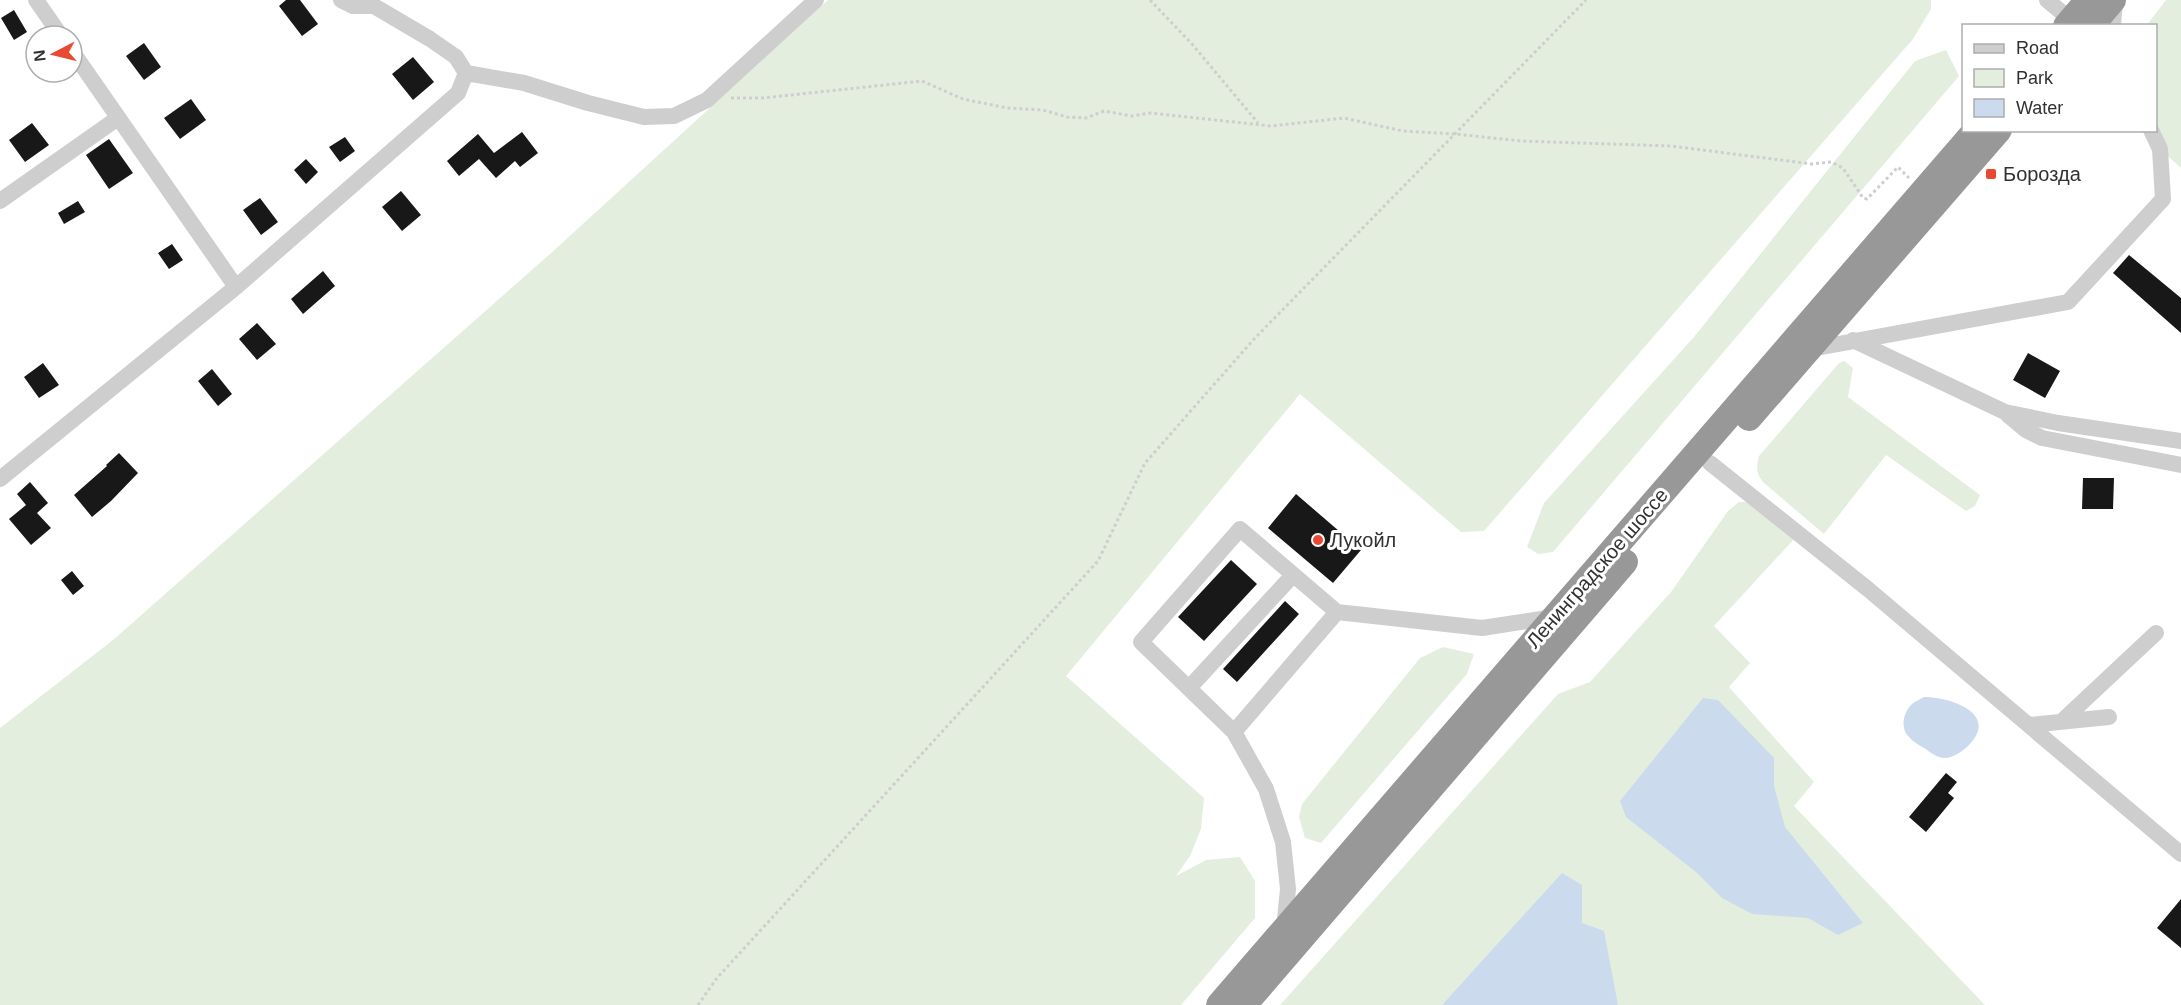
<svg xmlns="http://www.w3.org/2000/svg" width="2181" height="1005" font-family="Arial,sans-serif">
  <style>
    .green { fill: #e4eedf }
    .water { fill: #cbdaed }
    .building { fill: #181818 }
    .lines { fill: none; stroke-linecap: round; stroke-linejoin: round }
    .path { stroke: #cecece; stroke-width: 3; stroke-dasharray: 3 3; stroke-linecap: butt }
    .minor { stroke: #cecece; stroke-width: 16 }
    .highway { stroke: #989898; stroke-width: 26 }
    .poi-dot { fill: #e94832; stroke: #fff; stroke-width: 2 }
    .labels { text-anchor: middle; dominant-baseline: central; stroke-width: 6; stroke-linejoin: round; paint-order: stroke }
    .poi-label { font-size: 20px; fill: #313131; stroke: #fff; text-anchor: start }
    .street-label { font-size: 20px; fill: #313131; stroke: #fff }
  </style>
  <rect width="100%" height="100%" fill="#fff"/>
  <path class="green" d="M828,0H1931V9L1913,39L1484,531L1461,532L1300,394L1066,676L1204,798L1201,829L1190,856L1176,876L1206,860L1240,857L1255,881V918L1181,1005H0V728L113,640L550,254Z
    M2166,0H2181V168L2160,149L2156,128V26H2146Z
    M1946,50L1959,76L1553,552L1538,554L1527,547L1544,503L1694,337L1915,61Z
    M1844,361L1853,368L1848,397L1980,495L1975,506L1966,511L1886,455L1824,534L1764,483C1756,474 1756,468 1759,456L1839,363Z
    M1739,502H1752L1796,537L1714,626L1750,663L1729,687L1814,782L1794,806L1985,1005H1280L1558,694L1590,682L1671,592L1728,511Z
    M1443,647L1474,654L1467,674L1321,843L1305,838L1299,817L1302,804L1420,658Z"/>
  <path class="water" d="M1924,697C1949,697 2000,713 1969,745C1963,751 1953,758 1945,758C1937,758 1930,752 1924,748C1919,745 1913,742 1909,737C1900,729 1903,712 1912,704C1915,701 1921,699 1924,697Z
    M1703,698L1718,700L1774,758V786L1785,827L1863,923L1838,935L1808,918L1752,914L1722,898L1696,872L1626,817L1620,801Z
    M1562,873L1582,885V923L1604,931L1618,1005H1442Z"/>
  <path class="building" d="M286,0H300L318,24L302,36L279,6Z
    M14,10L27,32L14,40L1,18Z
    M144,43L161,67L144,80L126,56Z
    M413,57L434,82L413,100L392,74Z
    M191,99L206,120L180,139L164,118Z
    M32,123L49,145L25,162L9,140Z
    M522,132L538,153L520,167L515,161L496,178L479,159L459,176L447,161L478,134L494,153Z
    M345,137L355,151L340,162L329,147Z
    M109,139L133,173L109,189L86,155Z
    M306,159L318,172L306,184L294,170Z
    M401,191L421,215L402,231L382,207Z
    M260,198L278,222L261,235L243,210Z
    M78,201L85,212L64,224L58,213Z
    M172,244L183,260L169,269L158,253Z
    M2129,255L2181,298V333L2113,273Z
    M323,271L335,286L303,314L291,299Z
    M257,323L276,344L257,360L239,339Z
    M2028,353L2060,371L2045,398L2013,380Z
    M43,363L59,385L39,398L24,377Z
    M212,369L232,394L218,406L198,381Z
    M119,453L138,473L111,501L92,517L74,495L107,466L106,465Z
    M2083,478H2114L2113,509H2082Z
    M30,482L48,503L37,513L51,528L31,545L9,519L26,505L17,494Z
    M1296,494L1361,550L1333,583L1268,528Z
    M1231,560L1257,584L1204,641L1178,617Z
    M72,571L84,586L73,595L61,580Z
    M1285,601L1299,614L1237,682L1223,669Z
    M1946,773L1957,782L1948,793L1954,798L1926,832L1909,817Z
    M2181,899V948L2157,928Z"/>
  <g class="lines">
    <path class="path" d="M1150,0L1192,44L1258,123
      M731,98H763L922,81L963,99L1007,108L1043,110L1067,117L1086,118L1104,111L1132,116L1150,113L1271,126L1344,118L1403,131L1455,134L1521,141L1671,146L1812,164L1831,162L1843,168L1863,198L1867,199L1898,167L1909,178
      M698,1005L717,978L1098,561L1145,463L1255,338L1586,0"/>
    <path class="minor" d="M36,0L61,36
      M2047,0L2071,20
      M2113,26L2115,0
      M72,51L236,287
      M466,73L524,83L588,103L644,117L674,116L707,100L816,0
      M0,201L118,118
      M1853,340L2005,412L2058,423L2181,441
      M1811,349L2068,302L2163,199L2160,149L2151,130
      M2008,415L2026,430L2042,438L2181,465
      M1710,463L1869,590L2181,854
      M0,479L236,287L458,93L466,73L456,57L430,39L374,6H353L341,0
      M1189,688L1293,575
      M2061,722L2156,633
      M2029,725L2109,717
      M1234,732L1337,612
      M1284,929L1288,889L1283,842L1266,789L1234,732L1141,642L1240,529L1337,612L1482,628L1554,617"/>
    <path class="highway" d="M2066,26L2088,0
      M2091,26L2113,0
      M1749,418L1999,130
      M1219,1005L1976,130
      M1244,1005L1625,562"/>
  </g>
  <g class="poi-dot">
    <rect x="1985" y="168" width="12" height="12" rx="3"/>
    <circle cx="1318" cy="540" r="6"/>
  </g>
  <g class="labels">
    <g class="poi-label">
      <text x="2003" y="174">Борозда</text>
      <text x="1330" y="540">Лукойл</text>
    </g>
    <g class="street-label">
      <text transform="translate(1597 568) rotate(-49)">Ленинградское шоссе</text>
    </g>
  </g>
  <rect x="1962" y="24" width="195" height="108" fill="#ffffff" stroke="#adadad" stroke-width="1.5"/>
  <rect x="1974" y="44" width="30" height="9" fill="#cecece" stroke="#adadad" stroke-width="1.5"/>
  <text x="2016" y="54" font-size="18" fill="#313131">Road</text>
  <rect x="1974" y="69" width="30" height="18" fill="#e4eedf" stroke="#adadad" stroke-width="1.5"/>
  <text x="2016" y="84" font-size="18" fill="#313131">Park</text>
  <rect x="1974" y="99" width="30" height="18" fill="#cbdaed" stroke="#adadad" stroke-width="1.5"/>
  <text x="2016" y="114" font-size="18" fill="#313131">Water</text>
  <g transform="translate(54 54) rotate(263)"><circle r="28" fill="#ffffff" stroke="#adadad" stroke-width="1.5"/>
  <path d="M0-4.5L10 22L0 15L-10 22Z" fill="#e94832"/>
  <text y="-9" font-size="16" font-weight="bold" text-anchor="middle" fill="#313131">N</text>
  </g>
</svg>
